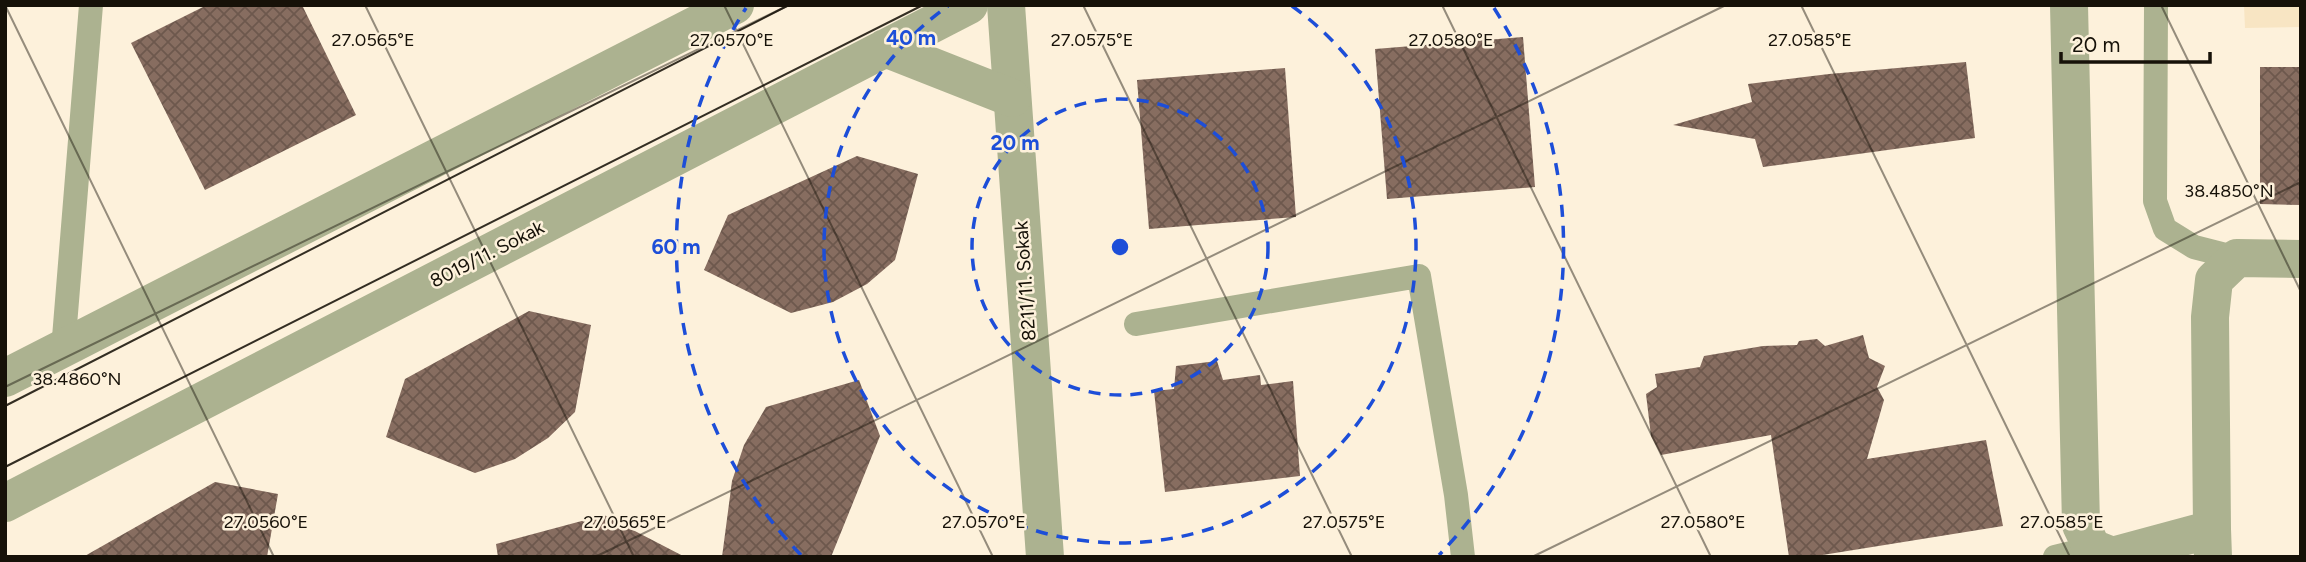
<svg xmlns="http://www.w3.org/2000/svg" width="2306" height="562" font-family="Figtree,sans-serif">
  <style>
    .built { fill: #f8e5c3 }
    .building { fill: url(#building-cross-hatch) }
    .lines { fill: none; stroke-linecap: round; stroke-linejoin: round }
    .service { stroke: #acb290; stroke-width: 24 }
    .minor { stroke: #acb290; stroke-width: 38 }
    .tertiary { stroke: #acb290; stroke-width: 38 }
    .tram { stroke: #342e23; stroke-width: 2 }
    .ticks { fill: none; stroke: #161108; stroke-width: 2; stroke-opacity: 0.45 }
    .ring { fill: none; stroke: #1d4ed8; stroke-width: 3.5; stroke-dasharray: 12 9 }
    .labels { text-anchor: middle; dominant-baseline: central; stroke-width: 5; stroke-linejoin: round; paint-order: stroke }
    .street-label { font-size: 19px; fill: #161108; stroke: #fdf1db }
    .ticks-label { font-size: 18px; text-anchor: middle; fill: #161108; stroke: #fdf1db; stroke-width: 5; stroke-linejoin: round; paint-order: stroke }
    .centre { fill: #1d4ed8; stroke: #fdf1db; stroke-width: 3.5 }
    .ring-label { font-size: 21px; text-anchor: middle; font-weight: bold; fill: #1d4ed8; stroke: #fdf1db; stroke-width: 5; stroke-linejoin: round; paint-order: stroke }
  </style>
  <defs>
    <pattern id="building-cross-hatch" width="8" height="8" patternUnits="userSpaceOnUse" patternTransform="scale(1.75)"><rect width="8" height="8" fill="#876d60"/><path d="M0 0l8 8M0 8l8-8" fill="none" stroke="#6d584d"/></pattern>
  </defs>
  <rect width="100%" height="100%" fill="#fdf1db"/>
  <path class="built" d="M2244,5H2301V27L2245,28Z"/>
  <path class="building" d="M207,5H302L356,115L205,190L131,43Z
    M1523,37L1535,187L1387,199L1375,49Z
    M1966,62L1975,138L1763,167L1755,139L1673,125L1752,102L1748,84L1829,74Z
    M2260,67H2301V205L2260,204Z
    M1285,68L1296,217L1149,229L1137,80Z
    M857,156L918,174L895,260L867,284L833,302L791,313L704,270L728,215Z
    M529,311L591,325L575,412L548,438L515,459L475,473L386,437L405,379Z
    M1863,335L1869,358L1885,366L1877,387L1884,400L1867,459L1986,440L2003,526L1810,557H1789L1771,435L1661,455L1651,436L1646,394L1657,387L1655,374L1700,367L1704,356L1763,346L1797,345L1799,341L1817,339L1825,346Z
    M1217,361L1223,380L1260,375L1261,385L1293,381L1300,476L1165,492L1154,391L1174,389L1176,366Z
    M859,380L880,436L831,557H722L732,481L744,445L766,407Z
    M215,482L278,494L267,557H83Z
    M604,515L685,557H498L496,544Z"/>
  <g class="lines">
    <path class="service" d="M2156,7L2155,201L2165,229L2194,247L2237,258
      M1136,324L1419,276L1456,495L1463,557
      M63,350L91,5
      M2055,557L2092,548"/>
    <path class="minor" d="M1006,5L1045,557
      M2069,5L2081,525L2092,548L2112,556L2212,529L2213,557
      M2212,529L2210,317L2214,280L2237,258L2301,259"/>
    <path class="tertiary" d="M885,48L1012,98
      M5,378L735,5
      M5,503L969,5"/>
    <path class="tram" d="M5,406L789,5
      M5,467L923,5"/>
  </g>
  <path class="ticks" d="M5,5L274,557M365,5L634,557M724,5L993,557M1083,5L1352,557M1442,5L1711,557M1801,5L2070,557M2161,5L2301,292M5,387L789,5M595,557L1726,5M1532,557L2301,182"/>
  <g class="ring">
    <circle cx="1120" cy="247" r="148"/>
    <path d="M1292 6A296 296 0 1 1 948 6"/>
    <path d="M801 555A444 444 0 0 1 746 8M1494 8A444 444 0 0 1 1439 555"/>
  </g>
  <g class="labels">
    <g class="street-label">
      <text transform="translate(487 254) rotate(-27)">8019/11. Sokak</text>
      <text transform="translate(1025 281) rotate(-94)">8211/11. Sokak</text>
    </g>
  </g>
  <g class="ticks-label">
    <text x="373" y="46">27.0565°E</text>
    <text x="732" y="46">27.0570°E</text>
    <text x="1092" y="46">27.0575°E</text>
    <text x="1451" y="46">27.0580°E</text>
    <text x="1810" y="46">27.0585°E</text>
    <text x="2229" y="197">38.4850°N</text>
    <text x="77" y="385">38.4860°N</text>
    <text x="266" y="528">27.0560°E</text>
    <text x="625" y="528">27.0565°E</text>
    <text x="984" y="528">27.0570°E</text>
    <text x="1344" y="528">27.0575°E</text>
    <text x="1703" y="528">27.0580°E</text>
    <text x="2062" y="528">27.0585°E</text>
  </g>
  <circle cx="1120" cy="247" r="10" class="centre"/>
  <g class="ring-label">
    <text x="911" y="45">40 m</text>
    <text x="1015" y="150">20 m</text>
    <text x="676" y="254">60 m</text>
  </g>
  <rect width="2306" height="562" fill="none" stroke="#161108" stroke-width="14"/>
  <path d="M2061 52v10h149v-10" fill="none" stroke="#161108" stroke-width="3.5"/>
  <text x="2072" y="52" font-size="21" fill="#161108" stroke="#fdf1db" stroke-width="5" paint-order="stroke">20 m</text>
</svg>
